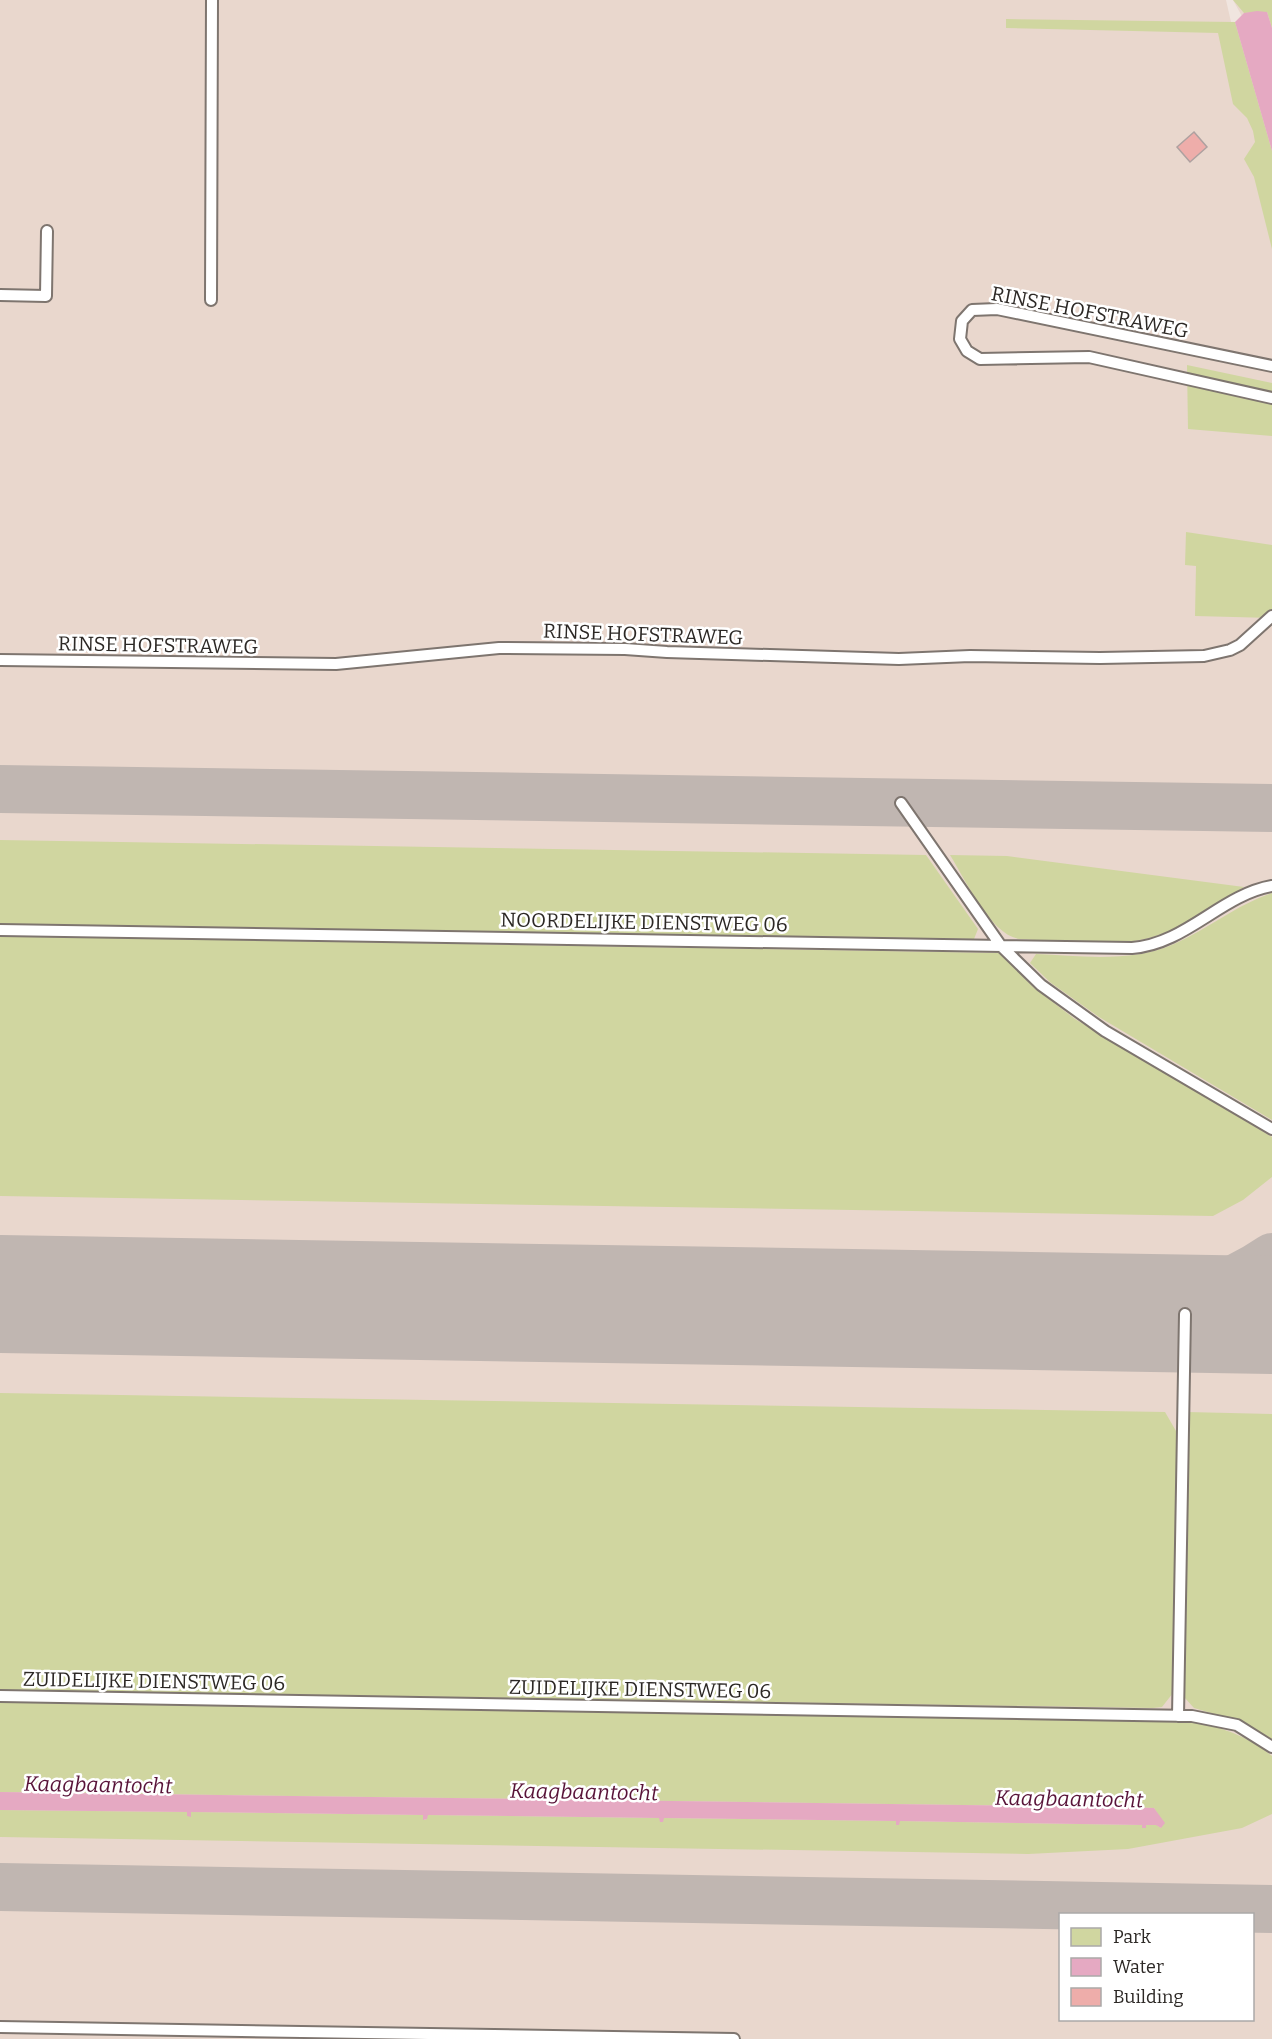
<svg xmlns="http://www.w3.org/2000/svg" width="1272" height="2039" font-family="Bitter,serif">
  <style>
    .built { fill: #e9d7cd; fill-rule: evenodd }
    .green { fill: #d0d6a0 }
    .water { fill: #e5a9c2 }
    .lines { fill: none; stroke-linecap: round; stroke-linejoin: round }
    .taxiway { stroke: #c0b6b1; stroke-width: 48 }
    .runway { stroke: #c0b6b1; stroke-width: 118 }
    .building { fill: #eeadaa; stroke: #aea1a0; stroke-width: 1.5 }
    .service-casing { stroke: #7e756f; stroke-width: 14 }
    .service { stroke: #fff; stroke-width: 10 }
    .labels { text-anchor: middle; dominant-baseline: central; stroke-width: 5; stroke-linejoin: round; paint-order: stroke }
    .street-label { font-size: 20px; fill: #2c2825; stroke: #fff }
    .water-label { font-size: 21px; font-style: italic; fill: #581338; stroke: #fff }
  </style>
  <rect width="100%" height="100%" fill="#f0e5df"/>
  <path class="built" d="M0,0H1226L1231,22H1235L1244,20L1233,0H1272V2039H0ZM1060,1914H1252V2020H1060Z"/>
  <path class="green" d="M1233,0H1272V28L1267,12L1244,13Z
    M1006,19L1235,22L1272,151V249L1254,177L1244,159L1255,142L1253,131L1247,118L1233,104L1218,33L1006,28Z
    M1187,365L1272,383V436L1188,429Z
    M1186,532L1272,545V618L1195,616L1196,566L1185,565Z
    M0,840L926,855L978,929L974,939L0,924Z
    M950,855L1007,856L1244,887C1213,906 1181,931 1145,939C1108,947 1057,941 1019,939C990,934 965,879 950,855Z
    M1272,893V1120L1099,1017L1051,983L1030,963L1036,954C1080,956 1132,963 1174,944C1208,929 1236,905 1272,893Z
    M0,936L1000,953L1033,987L1075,1019L1272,1137V1177L1243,1200L1213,1216L0,1196Z
    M0,1393L1165,1412L1176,1431L1179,1444L1173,1693L1162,1707L1153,1708L0,1690Z
    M1187,1412L1272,1414V1739L1245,1723L1194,1708L1184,1697Z
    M0,1700L734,1711L1201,1723C1229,1730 1250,1738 1272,1756V1814L1242,1828L1128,1849L1028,1854L0,1837V1810L187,1812V1816H191V1812L423,1815L424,1820L427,1819V1815L660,1818V1822H663V1818L896,1821V1825H899V1821L1142,1825L1143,1828L1146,1825H1157L1161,1828V1819L1154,1808L1123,1807L1120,1804L1119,1807L0,1792Z"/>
  <path class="water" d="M1257,11L1267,12L1272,28V151L1235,22L1244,13Z
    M0,1792L1119,1807L1120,1804H1123V1807L1154,1808L1165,1823L1161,1828L1156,1825H1146V1828H1142V1825L900,1821L899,1825H896V1821L664,1818L663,1822H660L659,1818L428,1815L427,1819L423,1820V1815L191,1812V1817L187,1816V1812L0,1810Z"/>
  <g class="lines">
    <path class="taxiway" d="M0,789L1272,808
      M1118,1313C1174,1302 1224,1290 1272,1257
      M0,1887L1272,1909"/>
    <path class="runway" d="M0,1294L1272,1315"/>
  </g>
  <path class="building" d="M1194,132L1207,147L1190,162L1177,147Z"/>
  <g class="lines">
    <g class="service-casing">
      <path id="service" d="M0,295L46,296L47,231
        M211,300L212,0
        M1272,366L997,309L972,310L962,321L960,339L967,351L980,359L1089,357L1272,398
        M0,660L336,664L499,648L625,649L667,652L899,659L970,656L1100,658L1204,656L1230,650L1240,645L1272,616
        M901,803L1001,946L1041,985L1105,1031L1272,1129
        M0,930L1132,948C1186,944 1221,895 1272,886
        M0,1696L1192,1716L1237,1725L1272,1747
        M1178,1716L1185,1314
        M0,2027L734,2039"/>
    </g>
    <use href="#service" class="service"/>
  </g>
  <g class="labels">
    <g class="street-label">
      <text transform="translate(1090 312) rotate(11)">RINSE HOFSTRAWEG</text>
      <text transform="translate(643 634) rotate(2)">RINSE HOFSTRAWEG</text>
      <text transform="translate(158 645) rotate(1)">RINSE HOFSTRAWEG</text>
      <text transform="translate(644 922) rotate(1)">NOORDELIJKE DIENSTWEG 06</text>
      <text transform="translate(154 1681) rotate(1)">ZUIDELIJKE DIENSTWEG 06</text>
      <text transform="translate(640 1689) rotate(1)">ZUIDELIJKE DIENSTWEG 06</text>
    </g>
    <g class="water-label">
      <text transform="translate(98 1785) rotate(1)">Kaagbaantocht</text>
      <text transform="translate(584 1792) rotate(1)">Kaagbaantocht</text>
      <text transform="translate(1069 1799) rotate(1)">Kaagbaantocht</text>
    </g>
  </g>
  <rect x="1059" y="1913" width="195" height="108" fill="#ffffff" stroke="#aba9a8" stroke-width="1.5"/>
  <rect x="1071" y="1928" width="30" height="18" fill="#d0d6a0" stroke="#aba9a8" stroke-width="1.5"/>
  <text x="1113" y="1943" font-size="18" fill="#2c2825">Park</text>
  <rect x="1071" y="1958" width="30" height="18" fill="#e5a9c2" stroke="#aba9a8" stroke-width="1.5"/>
  <text x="1113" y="1973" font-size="18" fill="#2c2825">Water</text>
  <rect x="1071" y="1988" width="30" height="18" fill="#eeadaa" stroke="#aba9a8" stroke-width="1.5"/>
  <text x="1113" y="2003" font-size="18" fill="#2c2825">Building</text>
</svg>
